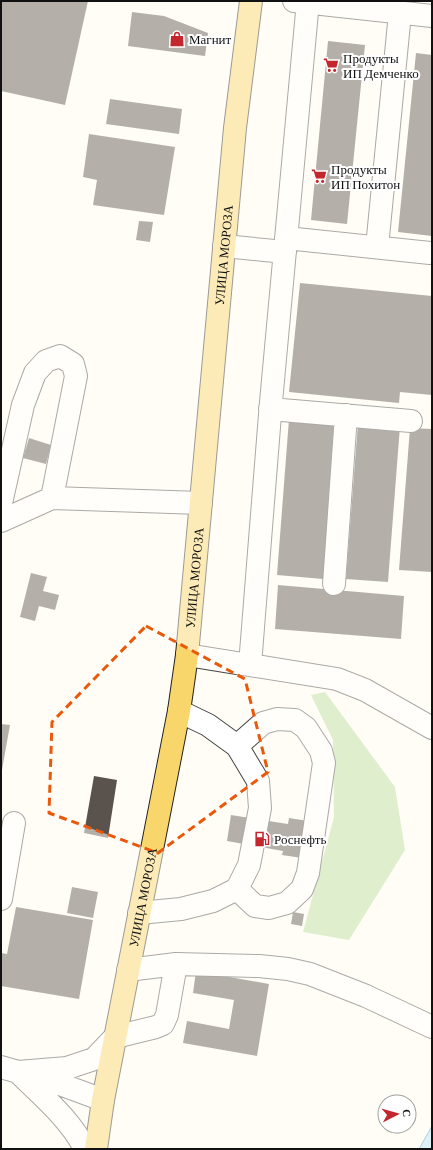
<svg xmlns="http://www.w3.org/2000/svg" width="433" height="1150" font-family="'Crimson Pro',serif">
  <style>
    .forest { fill: #b9dc9c }
    .water { fill: #b9e0f7; stroke: #3f96cf }
    .building { fill: #5a524d }
    .lines { fill: none; stroke-linecap: round; stroke-linejoin: round }
    .minor-casing { stroke: #444; stroke-width: 24 }
    .major-casing { stroke: #222; stroke-width: 24 }
    .minor { stroke: #fff; stroke-width: 22 }
    .major { stroke: #f9d66b; stroke-width: 22 }
    .marked { fill: none; stroke: #e8590c; stroke-width: 3; stroke-dasharray: 8 5; stroke-linejoin: round }
    .labels { text-anchor: middle; dominant-baseline: central; stroke-width: 4; stroke-linejoin: round; paint-order: stroke }
    .poi-label { font-size: 13px; fill: #111; stroke: #fff; text-anchor: start }
    .street-label { font-size: 13px; fill: #111; stroke: #fff }
  </style>
  <rect width="100%" height="100%" fill="#fffdf5"/>
  <path class="forest" d="M325,692L395,787L405,850L349,940L303,932L334,817L333,740L311,695Z"/>
  <path class="water" d="M432,1126V1149H419Z"/>
  <path class="building" d="M1,1H88L65,105L1,91Z
    M132,12L164,16L208,33L205,56L128,46Z
    M328,41L365,45L347,224L311,220Z
    M416,53L432,55V236L398,232Z
    M110,99L182,109L179,134L106,124Z
    M89,134L175,147L164,215L93,205L97,180L83,177Z
    M139,221L153,222L150,242L136,240Z
    M300,283L432,296V395L400,392L399,403L289,392Z
    M289,419L334,422L323,579L277,575Z
    M358,423L400,426L388,582L346,579Z
    M410,428L432,429V572L399,570Z
    M29,438L51,445L46,464L23,458Z
    M31,573L47,577L43,591L59,595L55,610L39,606L35,621L20,617Z
    M278,585L404,596L401,639L275,629Z
    M1,724L10,725L2,770H1Z
    M94,776L117,780L108,838L84,833Z
    M231,815L288,824L289,818L308,821L302,858L282,855L283,851L227,841Z
    M72,887L98,892L93,918L67,913Z
    M16,907L93,920L79,999L1,986V953L7,954Z
    M293,912L304,914L302,926L291,924Z
    M196,971L269,984L257,1056L183,1043L187,1021L229,1029L234,1000L193,993Z"/>
  <g class="lines">
    <g class="minor-casing">
      <path id="minor" d="M294,1L432,16
        M286,238L430,253
        M224,246L285,252
        M377,247L400,13
        M270,409L411,421
        M1,503L23,405L35,373L46,361L60,356L73,364L76,376L52,498
        M1,521L52,498L201,503
        M334,584L346,415
        M187,655L337,679L365,690L432,728
        M250,665L271,402L308,1
        M237,889L255,906L269,908L287,903L302,889L308,873L324,763L321,751L306,728L295,720L277,719L263,723L237,746
        M1,899L14,823
        M139,913L181,909L213,901L237,889L249,865L260,808L258,781L237,746L208,725L179,711
        M128,970L176,964L259,966L288,969L310,974L366,996L432,1027
        M1,1067L57,1083L103,1100
        M18,1072L67,1068L94,1059L115,1037L156,1027L163,1024L167,1015L176,964
        M20,1074C42,1096 71,1120 85,1149"/>
    </g>
    <g class="major-casing">
      <g id="major">
        <path id="s1" d="M96,1149L103,1100L179,711L187,655L235,128L251,1"/>
      </g>
    </g>
    <use href="#minor" class="minor"/>
    <use href="#major" class="major"/>
  </g>
  <path d="M0 0H433V1150H0ZM146,626L245,679L268,772L158,853L49,813L52,722Z" fill="#fffdf5" fill-opacity=".55" fill-rule="evenodd"/>
  <path class="marked" d="M146,626L245,679L268,772L158,853L49,813L52,722Z"/>
  <defs>
    <g id="shop-bare" transform="scale(1.2)"><path d="M-5-2.5h2.3a2.7 3.5 0 0 1 5.4 0H5L5.5 6h-11ZM-1.5-2.5h3a1.5 2.3 0 0 0-3 0Z" fill="#c4262e" stroke="#fff" stroke-width="2.5" paint-order="stroke"/></g>
    <g id="supermarket-bare" transform="scale(1.2)"><path d="M-6-5.5h2.5l.6 2H6L4.5 2H-2.5L-4.4-4H-6ZM-1.5 3.2a1.3 1.3 0 1 0 .1 0ZM3 3.2a1.3 1.3 0 1 0 .1 0Z" fill="#c4262e" stroke="#fff" stroke-width="2.5" paint-order="stroke"/></g>
    <g id="fuel-bare" transform="scale(1.2)"><path d="M-5.5-6h7V0h2V4h1.3V-2.5L3-4.5l.8-.8L6-3V5H2.5V1h-1V6h-7ZM-4.2-4.7v3.2H.2V-4.7Z" fill="#c4262e" stroke="#fff" stroke-width="2.5" paint-order="stroke"/></g>
  </defs>
  <g fill-rule="evenodd">
    <use href="#shop-bare" x="177" y="39"/>
    <use href="#supermarket-bare" x="331" y="65"/>
    <use href="#supermarket-bare" x="319" y="176"/>
    <use href="#fuel-bare" x="262" y="839"/>
  </g>
  <g class="labels">
    <g class="poi-label">
      <text x="189" y="39">Магнит</text>
      <text x="343" y="58">Продукты<tspan x="343" dy="15">ИП Демченко</tspan></text>
      <text x="331" y="169">Продукты<tspan x="331" dy="15">ИП Похитон</tspan></text>
      <text x="274" y="839">Роснефть</text>
    </g>
    <g class="street-label">
      <text stroke="none"><textPath href="#s1" startOffset="904">УЛИЦА МОРОЗА</textPath></text>
      <text stroke="none"><textPath href="#s1" startOffset="580">УЛИЦА МОРОЗА</textPath></text>
      <text stroke="none"><textPath href="#s1" startOffset="256">УЛИЦА МОРОЗА</textPath></text>
    </g>
  </g>
  <rect width="433" height="1150" fill="none" stroke="#111111" stroke-width="4"/>
  <g transform="translate(397 1114) rotate(84)"><circle r="19" fill="#ffffff" stroke="#a0a0a0"/>
  <path d="M0-3L7 15L0 10L-7 15Z" fill="#c4262e"/>
  <text y="-6" font-size="11" font-weight="bold" text-anchor="middle" fill="#111111">С</text>
  </g>
</svg>
